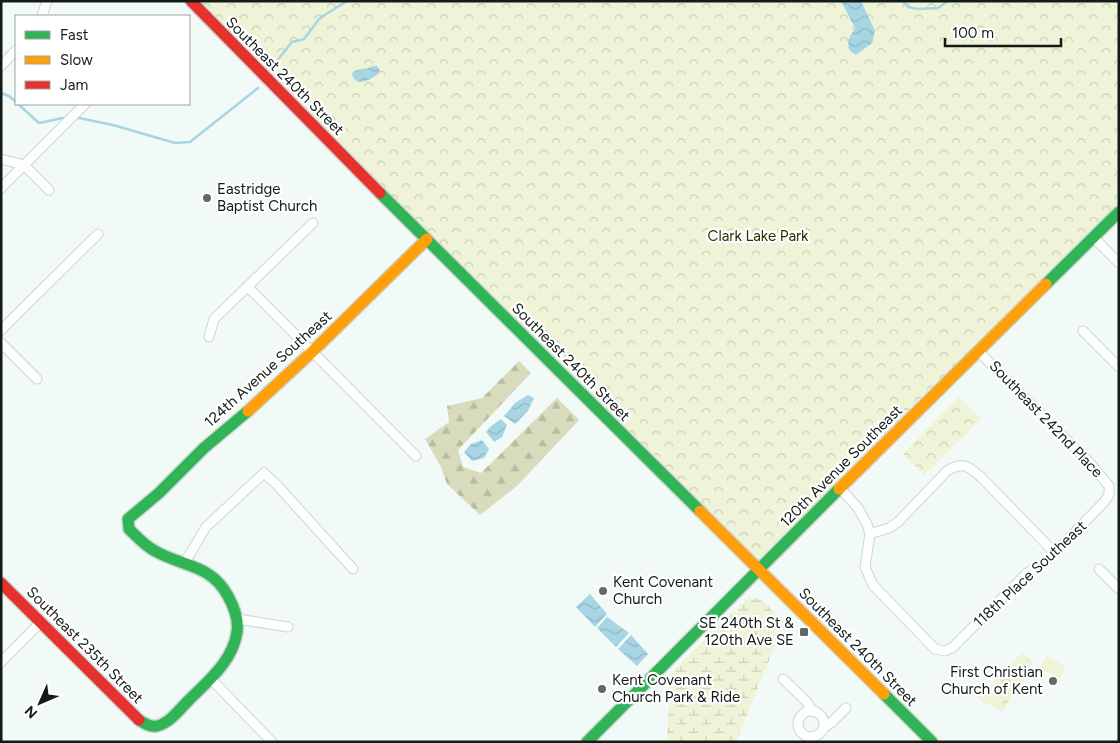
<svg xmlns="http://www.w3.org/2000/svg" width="1120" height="743" font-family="Figtree,sans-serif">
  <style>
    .green { fill: #eff3d7 }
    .forest { fill: url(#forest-firs) }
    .wetland { fill: url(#wetland-marsh) }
    .park { fill: url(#park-crowns) }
    .water { fill: url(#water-waves) }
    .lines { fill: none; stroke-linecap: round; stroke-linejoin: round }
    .stream { stroke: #a7d5e4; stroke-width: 2.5 }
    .street-casing { stroke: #cdd6d2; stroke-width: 11 }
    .fast-casing { stroke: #cdd6d2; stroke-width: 14 }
    .slow-casing { stroke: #cdd6d2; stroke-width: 14 }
    .jam-casing { stroke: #cdd6d2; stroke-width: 14 }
    .street { stroke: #fdfefe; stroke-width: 9 }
    .fast { stroke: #30b455; stroke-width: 11 }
    .slow { stroke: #ff9f0a; stroke-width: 11 }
    .jam { stroke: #e5322d; stroke-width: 11 }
    .poi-dot { fill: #5f6a65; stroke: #fff; stroke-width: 2 }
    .labels { text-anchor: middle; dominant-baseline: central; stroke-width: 4.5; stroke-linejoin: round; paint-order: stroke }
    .street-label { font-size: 15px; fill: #111c17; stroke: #fff }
    .poi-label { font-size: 15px; fill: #111c17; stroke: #fff; text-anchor: start }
    .park-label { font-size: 15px; fill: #2f2f03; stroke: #fff }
  </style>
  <defs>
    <pattern id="forest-firs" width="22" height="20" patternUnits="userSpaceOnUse" patternTransform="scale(1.25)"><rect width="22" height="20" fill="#d8dcbd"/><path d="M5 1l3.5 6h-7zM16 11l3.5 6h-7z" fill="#b8bca2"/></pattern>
    <pattern id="wetland-marsh" width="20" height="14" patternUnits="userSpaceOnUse" patternTransform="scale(1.25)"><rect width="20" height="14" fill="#eff3d7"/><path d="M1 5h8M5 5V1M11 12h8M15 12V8" fill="none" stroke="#ccd0b8"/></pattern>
    <pattern id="park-crowns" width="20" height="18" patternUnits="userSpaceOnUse" patternTransform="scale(1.25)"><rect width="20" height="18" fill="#eff3d7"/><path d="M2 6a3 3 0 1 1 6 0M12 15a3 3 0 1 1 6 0" fill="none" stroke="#ccd0b8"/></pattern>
    <pattern id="water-waves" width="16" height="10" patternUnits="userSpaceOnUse" patternTransform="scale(1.25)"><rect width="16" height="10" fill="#a7d5e4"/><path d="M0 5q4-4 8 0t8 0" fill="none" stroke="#8fb6c3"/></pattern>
  </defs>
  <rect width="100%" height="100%" fill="#f1faf6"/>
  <path class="green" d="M1047,656L1066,667L1059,679L1040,668Z"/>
  <path class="forest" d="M519,361L531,373L458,450L463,467L481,473L557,398L579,420L517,486L480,515L447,484L441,467L425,439L449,422L447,406L482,398Z"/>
  <path class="wetland" d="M749,597L762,600L784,623L736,742H667L671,673Z"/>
  <path class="park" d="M191,1H1119V212L759,569Z
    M959,397L981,419L924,475L903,454Z
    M1022,653L1033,663L1022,684L1019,682L1003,712L977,698Z"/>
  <path class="water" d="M841,1H861L875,31L872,43L856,55L849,50L848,40L855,28Z
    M373,66H377L380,71C374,79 356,89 352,74C359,67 366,70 373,66Z
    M528,395L534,398L528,411L515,424L504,416L515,403Z
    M501,419L507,425L502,437L494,442L486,432L491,426Z
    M482,440L489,449L484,458L472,461L464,452L471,444Z
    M590,594L607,614L595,627L576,607Z
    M607,617L629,633L616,647L597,628Z
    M631,635L648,654L637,666L618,649Z"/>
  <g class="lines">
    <path class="stream" d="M903,1L908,7L918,9L938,8L948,1
      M276,62L292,42L304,39L320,18L347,1
      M1,93L9,96L16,102
      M18,104L39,123L63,118
      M79,118L113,125L175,143L190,142L258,88"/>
    <g class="street-casing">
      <path id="street" d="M42,16L47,1
        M1,66L16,50
        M1,159L24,165L49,190
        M1,188L85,104
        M1093,237L1119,263
        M248,287L416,456
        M1,330L98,234
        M1083,331L1119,367
        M209,337L214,319L313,223
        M1,343L37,379
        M840,488L858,508L867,524L870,534L865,567L873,585L935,649L944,651L952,648L1027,573L1050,558L1104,502L1109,495V486L1090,463L978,351
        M870,534L889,528L898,522L948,470C964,461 969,467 982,478L1055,553
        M185,562L206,527L264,473L277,485L353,569
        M1099,569L1119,589
        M238,619L288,627
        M1,662L41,622
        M211,679L272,742
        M783,679L807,702L812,711
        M798 724a13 13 0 1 1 26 0a13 13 0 1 1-26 0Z
        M823,728L831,723L846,708"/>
    </g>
    <g class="fast-casing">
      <path id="fast" d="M380,193L700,511
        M1046,284L1119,212
        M884,694L932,742
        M139,720C145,724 150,727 157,726C170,723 180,709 189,700C208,681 233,661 237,632C239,619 234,607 228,596C211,564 183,567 155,551C145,546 137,537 129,529L128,519L159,493L204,448L248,411
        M587,742L839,489"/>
    </g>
    <g class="slow-casing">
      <path id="slow" d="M248,411L312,352L427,239
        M839,489L1046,284
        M700,511L884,694"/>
    </g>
    <g class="jam-casing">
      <path id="jam" d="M191,1L380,193
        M1,583L139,720"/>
    </g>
    <use href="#street" class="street"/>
    <use href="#fast" class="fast"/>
    <use href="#slow" class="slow"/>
    <use href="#jam" class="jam"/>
  </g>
  <g class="poi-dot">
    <circle cx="207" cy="198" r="5"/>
    <circle cx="603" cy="591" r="5"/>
    <rect x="799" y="627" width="10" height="10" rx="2.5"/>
    <circle cx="1053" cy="681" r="5"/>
    <circle cx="602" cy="689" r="5"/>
  </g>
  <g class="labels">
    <g class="street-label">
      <text transform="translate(285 76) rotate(45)">Southeast 240th Street</text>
      <text transform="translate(571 362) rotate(45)">Southeast 240th Street</text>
      <text transform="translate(268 369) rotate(-42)">124th Avenue Southeast</text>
      <text transform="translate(1046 419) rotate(46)">Southeast 242nd Place</text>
      <text transform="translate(841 466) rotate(-45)">120th Avenue Southeast</text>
      <text transform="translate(1030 574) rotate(-43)">118th Place Southeast</text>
      <text transform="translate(85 645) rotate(45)">Southeast 235th Street</text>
      <text transform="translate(858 647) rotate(45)">Southeast 240th Street</text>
    </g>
    <g class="poi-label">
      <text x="217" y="189">Eastridge<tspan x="217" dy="17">Baptist Church</tspan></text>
      <text x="613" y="582">Kent Covenant<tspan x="613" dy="17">Church</tspan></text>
      <text x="794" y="623" text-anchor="end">SE 240th St &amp;<tspan x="794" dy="17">120th Ave SE</tspan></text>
      <text x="1043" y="672" text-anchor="end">First Christian<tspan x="1043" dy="17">Church of Kent</tspan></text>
      <text x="612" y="680">Kent Covenant<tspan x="612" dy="17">Church Park &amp; Ride</tspan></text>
    </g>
    <g class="park-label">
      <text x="758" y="236">Clark Lake Park</text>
    </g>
  </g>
  <rect width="1120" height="743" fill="none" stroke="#111c17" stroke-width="5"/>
  <rect x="15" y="15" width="175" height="90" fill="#ffffff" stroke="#a0a4a2"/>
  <rect x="25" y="31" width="25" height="8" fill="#30b455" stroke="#a0a4a2"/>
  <text x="60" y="40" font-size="15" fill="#111c17">Fast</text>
  <rect x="25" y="56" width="25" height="8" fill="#ff9f0a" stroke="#a0a4a2"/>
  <text x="60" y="65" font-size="15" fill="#111c17">Slow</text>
  <rect x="25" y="81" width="25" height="8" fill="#e5322d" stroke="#a0a4a2"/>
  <text x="60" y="90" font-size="15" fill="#111c17">Jam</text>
  <g transform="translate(40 703) rotate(225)" stroke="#ffffff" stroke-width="4" paint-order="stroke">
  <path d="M0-4L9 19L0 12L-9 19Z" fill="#111c17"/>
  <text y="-8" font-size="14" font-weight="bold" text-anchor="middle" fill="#111c17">N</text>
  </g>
  <path d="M945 38v8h116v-8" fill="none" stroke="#111c17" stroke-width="2.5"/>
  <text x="952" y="38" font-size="15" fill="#111c17" stroke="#ffffff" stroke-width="4" paint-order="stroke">100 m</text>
</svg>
